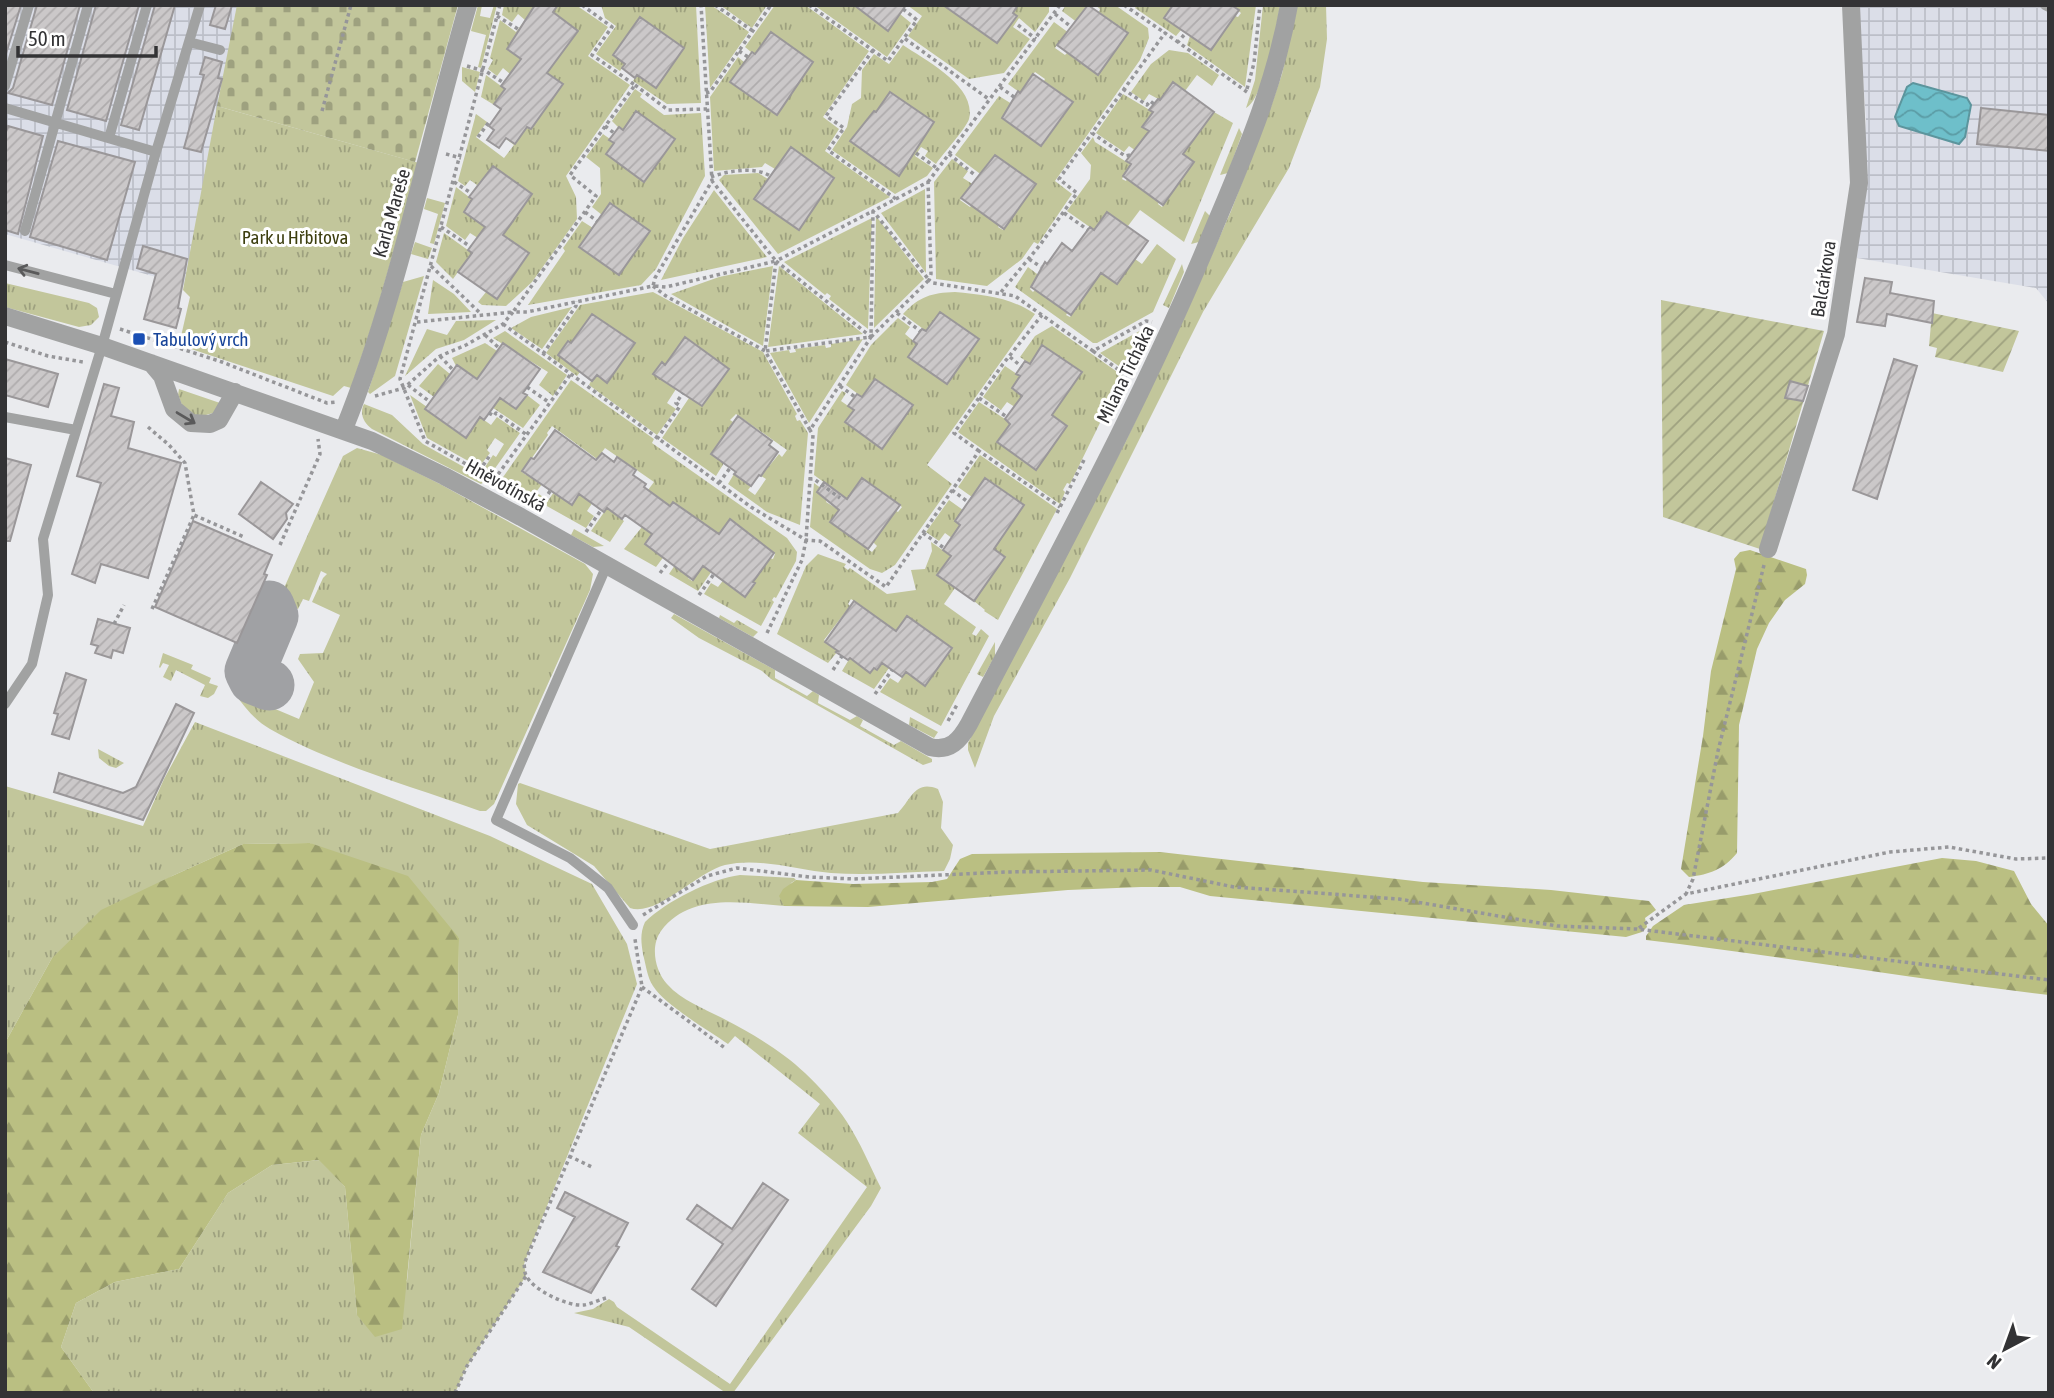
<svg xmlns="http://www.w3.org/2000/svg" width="2054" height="1398" font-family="'Asap Condensed',sans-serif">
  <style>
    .industrial { fill: url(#industrial-grid) }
    .grass { fill: url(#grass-tufts) }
    .forest { fill: url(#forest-firs) }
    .cemetery { fill: url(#cemetery-stones) }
    .garden { fill: url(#garden-furrows) }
    .water { fill: url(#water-waves); stroke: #5c959d; stroke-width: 2 }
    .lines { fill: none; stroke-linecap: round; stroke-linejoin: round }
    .taxiway { stroke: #a0a1a4; stroke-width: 51 }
    .building { fill: url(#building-hatch); stroke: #9a9799; stroke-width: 2 }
    .path { stroke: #969699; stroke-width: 3.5; stroke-dasharray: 3.5 3.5; stroke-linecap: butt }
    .lane { stroke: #a1a2a2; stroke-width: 10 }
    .street { stroke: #a1a2a2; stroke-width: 18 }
    .oneway { stroke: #5a5a5b }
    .transit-dot { fill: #1a4fb4; stroke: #fff; stroke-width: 2.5 }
    .labels { text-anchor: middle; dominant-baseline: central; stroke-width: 6; stroke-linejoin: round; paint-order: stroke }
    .street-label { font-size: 19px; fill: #333335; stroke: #fff }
    .park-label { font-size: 19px; fill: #3c3e0f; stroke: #fff }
    .transit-label { font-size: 19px; fill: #164399; stroke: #fff; text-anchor: start }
  </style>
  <defs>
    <pattern id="industrial-grid" width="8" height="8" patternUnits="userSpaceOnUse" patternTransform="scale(1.75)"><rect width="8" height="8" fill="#dbdee8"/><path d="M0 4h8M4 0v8" fill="none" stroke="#bcbfc8"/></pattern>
    <pattern id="grass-tufts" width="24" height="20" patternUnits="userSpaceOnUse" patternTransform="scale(1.75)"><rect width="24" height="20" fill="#c2c69b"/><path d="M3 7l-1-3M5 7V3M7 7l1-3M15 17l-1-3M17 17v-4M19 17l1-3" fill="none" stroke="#9ea17f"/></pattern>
    <pattern id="forest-firs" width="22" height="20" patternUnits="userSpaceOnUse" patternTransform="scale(1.75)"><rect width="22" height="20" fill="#babf82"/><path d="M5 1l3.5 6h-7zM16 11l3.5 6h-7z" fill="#989c6b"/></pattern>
    <pattern id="cemetery-stones" width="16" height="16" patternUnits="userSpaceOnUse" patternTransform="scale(1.75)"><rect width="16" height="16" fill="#c2c69b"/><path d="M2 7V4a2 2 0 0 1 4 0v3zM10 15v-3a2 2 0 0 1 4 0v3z" fill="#9ea17f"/></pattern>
    <pattern id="garden-furrows" width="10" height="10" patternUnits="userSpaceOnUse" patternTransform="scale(1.75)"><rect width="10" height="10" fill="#c2c69b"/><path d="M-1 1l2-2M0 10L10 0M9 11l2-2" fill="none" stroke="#9ea17f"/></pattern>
    <pattern id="water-waves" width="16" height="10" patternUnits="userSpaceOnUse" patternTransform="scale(1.75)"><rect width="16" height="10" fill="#6ebfca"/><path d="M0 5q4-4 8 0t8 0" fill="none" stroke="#5b9ca5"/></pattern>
    <pattern id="building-hatch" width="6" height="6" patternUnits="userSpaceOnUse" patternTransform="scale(1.75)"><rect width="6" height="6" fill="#cbc8c9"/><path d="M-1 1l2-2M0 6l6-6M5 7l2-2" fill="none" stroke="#afacad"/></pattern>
  </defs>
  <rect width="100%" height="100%" fill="#eaebee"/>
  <path class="industrial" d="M5,5H243L191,287L5,234Z
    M1858,5H2049V304L2036,288L1857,258L1866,120Z"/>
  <path class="grass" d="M478,5H482L480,16L490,18L494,5H497L481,68L478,67L486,35L471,31Z
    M504,5H576L608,27L588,56L630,85L566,176L576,197L577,219L532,282L506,306L482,305L478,302L486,292L497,299L529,254L503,235L531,195L487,178L464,211L488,229L481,240L470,233L465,240L446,226L456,187L469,197L477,185L470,180L465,186L458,181L476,114L487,122L476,137L504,158L514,145L489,126L501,109L481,97L486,75L501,86L510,74L503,68L497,76L488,69L493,60L490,58L500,20L516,32L525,20L518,14L512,22L502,15Z
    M601,5H696L701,103L667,104L633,81L638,73L625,64L620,71L596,54L616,26L605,18Z
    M705,5H711L749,32L710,88Z
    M720,5H767L752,28Z
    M775,5H805L869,51L823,117L839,129L825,151L890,197L778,254L719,180L724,175L758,173L768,179L775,169L765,163L762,167L714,171L710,97L738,57L744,62L751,52L745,47Z
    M814,5H906L900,14L911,23L887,57Z
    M907,5H1049V12L1035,32L1019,18L1013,27L1030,39L1004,73L969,79L908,36L922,16Z
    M1066,5H1088L1078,23L1062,11Z
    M1095,5H1115L1148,28L1149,38L1140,60L1055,181L1072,194L1038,244L1034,242L1022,259L987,286L936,279L934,182L952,159L968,171L963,178L974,185L960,200L970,207L972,205L999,225L998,227L1003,230L1036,184L995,155L983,176L955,155L999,96L1012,104L1002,118L1042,146L1073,102L1044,81L1045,79L1035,72L1032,76L1033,78L1022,94L1008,84L1054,22L1069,33L1060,45L1058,44L1055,48L1065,55L1067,53L1098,75L1128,33L1099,12L1100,9Z
    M1137,5H1173L1164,18L1181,30L1176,36L1135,8Z
    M1231,5H1256L1245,87L1187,45L1190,36L1211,50L1235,16L1238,17L1241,13Z
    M1263,5H1280C1277,26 1263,100 1246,108L1255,80Z
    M1297,5H1326L1327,39L1320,87L1289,168L1203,312L1070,578L994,716L975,768L968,750V743L1126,441L1185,316L1231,211L1268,115L1282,74Z
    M903,45C925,60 977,86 969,119C967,127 942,155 936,164L925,156L928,151L921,147L915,156L933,168L927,176L895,194L832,150L847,127L852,104L861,98L862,70L874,54L889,64Z
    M1169,50L1188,53L1219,75L1212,86L1197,75L1185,91L1160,100L1149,94L1144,101L1131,92L1151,64Z
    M462,67L480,72L475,92L462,81Z
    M635,89L642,94L640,97L664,115L701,113L705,176L656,269L641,285L528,305L565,251L563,248L582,221L593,228L602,215L592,207L601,194L600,168L586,157L603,134L610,139L618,127L612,121Z
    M1123,94L1153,112L1143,126L1152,133L1139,153L1129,146L1124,152L1096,133Z
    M217,106L419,163L375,316L351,388L344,386L333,396L179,345L190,297L183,290Z
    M1214,112L1233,123L1184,242L1140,210L1128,226L1107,212L1094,230L1067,211L1090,179L1091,165L1081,153L1093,137L1095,142L1133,166L1127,170L1122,179L1126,181L1127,179L1159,202L1158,204L1162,207L1194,162L1183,154Z
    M1239,128L1242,134L1228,173L1220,175Z
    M925,189L926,273L881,213Z
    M714,190L767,257L661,280L683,238Z
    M427,198L445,203L434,244L430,243L438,214L424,209Z
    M1205,211L1210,216L1199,242L1191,244Z
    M876,216L924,279L874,328Z
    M872,218L868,329L829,299L831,296L827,293L825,295L784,262Z
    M444,233L472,253L453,279L436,262Z
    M415,242L432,248L428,259L411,254Z
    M1157,244L1176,259L1153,312L1097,343H1093L1015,287L1028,267L1041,277L1035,281L1030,289L1033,292L1035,290L1068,312L1066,315L1070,317L1101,273L1135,259L1142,264Z
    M1182,264L1184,272L1169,308L1163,305Z
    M773,266L763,346L671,294L719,277Z
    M779,266L863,334L768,347Z
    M424,276L395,376L370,394L368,392L403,282Z
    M433,280L454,294L471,312L428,314Z
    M5,283L89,303L97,308L99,317L91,325L79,327L5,307Z
    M653,292L763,352L797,414L795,416L797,421L800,420L808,433L800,525L767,512L728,484L734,474L751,486L748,490L755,495L766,479L761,476L779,454L782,457L787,450L736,414L730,420L733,422L711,454L724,463L716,476L662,438L689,398L676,389L667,403L676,409L657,435L589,385L591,381L580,372L577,376L546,353L580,305Z
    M955,292C984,295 1010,297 1035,314L927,465L952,484L895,565L882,573L870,569L810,527L814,483L830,495L826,502L839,510L831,523L872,552L877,546L873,542L896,511L898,512L902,507L862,479L847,499L814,475L818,428L842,391L846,393L841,401L854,410L846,422L882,449L913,405L876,379L862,397L846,385L871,345L898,318L910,327L905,334L917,344L908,357L947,384L978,339L940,312L926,331L903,314C920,296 931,293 955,292Z
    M572,307L542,349L511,328L531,317Z
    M496,320L464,340L436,349L405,376L427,329L447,335L456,321Z
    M1052,326L1123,376L1070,484L1067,483L1063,490L1065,492L1060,504L958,432L979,402L1011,423L998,442L1036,470L1067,426L1052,415L1081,372L1043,345L1030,364L1020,357L1035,336Z
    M1145,328L1126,371L1100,353Z
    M505,331L567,375L553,396L539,385L548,372L493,338Z
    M863,339L809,423L770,353L789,350L790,353L796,352L795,349L825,345L826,348L831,347V344Z
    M485,343L497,351L477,379L456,366L452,358Z
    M438,364L450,374L434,397L419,386Z
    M1005,366L1020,376L1012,389L1028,400L1021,411L1007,402L1001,410L983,397Z
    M571,380L654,439L652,443L787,538L797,552L796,561L776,598L774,597L772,600L774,602L761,626L704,594L711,583L718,587L725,578L745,597L755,584L753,582L770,558L773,559L775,554L730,520L719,534L673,502L669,507L673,510L645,544L657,553L665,555L656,567L624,549L642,527L648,490L654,482L605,448L597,459L552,426L547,433L548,435L522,472L526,475L528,472L543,483L536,492L543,497L540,502L501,480Z
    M179,389L220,403L213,413L199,417L184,410L178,395Z
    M494,393L516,409L527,395L540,405L523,428L487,404Z
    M410,395L427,407L426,410L465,438L480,417L491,425L497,417L520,433L491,474L483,470L493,455L496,457L504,444L495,438L487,450L490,453L479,467L427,438Z
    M364,404L392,415L423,444L487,480L481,484L372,429C364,423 359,414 364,404Z
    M357,448L382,455L440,484L585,564L593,574L590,590L494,804L486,811H480C411,786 334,765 270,729C256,721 245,708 236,695L241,682L265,692L261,703L299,719L314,682L298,659L300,654L323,653L340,615L312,602L323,578L327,574L321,571L309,601L303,599L298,609L287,605L280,597L343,456Z
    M980,455L1057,509L998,620L984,611L985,610L974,601L1005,557L994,549L1024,505L986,478L972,497L958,487Z
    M556,489L572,504L578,491L593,502L587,511L594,516L586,528L545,505Z
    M949,500L963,510L969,531L960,544L945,533L939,541L926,532Z
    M607,508L624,521L610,542L591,531Z
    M574,529L604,546L593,547L571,535Z
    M931,542L951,556L937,575L955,588L944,604L976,627L972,634L976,636L981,629L989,636L941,726L880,692L890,678L898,683L906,672L925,685L907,617L896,631L851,599L848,604L850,606L824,640L838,651L828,663L777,634L806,566L818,554L846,564L844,567L848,570L850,568L887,594L916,590L911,570L925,569L932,551Z
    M675,565L690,575L688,578L692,581L702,568L700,565L714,568L698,591L669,574Z
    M674,614L775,670V678L807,696L813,691L819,695L818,703L850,720L857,716L863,720L860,726L894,745L901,741L932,759V762L923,765L771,679L762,671L699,638L671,618Z
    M720,615L734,623L737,620L758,632L753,637L719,618Z
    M285,622L291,625L284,641H280L277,646L284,649L272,677L263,673L260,667L278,624Z
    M995,642V656L983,677L977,674Z
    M163,653L193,665L191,669L211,678L209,683L218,686L214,694L208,698L200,696L205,685L176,670L171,681L163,677L169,665L163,663L160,668L159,667Z
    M883,655L889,668L874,689L842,671L851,656L877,670Z
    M910,717L938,732L934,738L909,725Z
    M195,722L490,836L592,884L627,944L637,984L530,1248L524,1264L526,1276L467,1366L455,1393H94L61,1347L76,1303L115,1282L179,1269L228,1193L272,1165L320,1160L345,1187L357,1315L407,1281L421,1135L439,1093L458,1015L459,938L310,843L243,844L172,876L52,958L5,1043V786L143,826L164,779Z
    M98,749L124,763L116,768L109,766L99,758Z
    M520,783L710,849L898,813C912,798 915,780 938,789L943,802L941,828L953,845L950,859L944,871C906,872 868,876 831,873C797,870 759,857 725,865C697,872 657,917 630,908L594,866L527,825L516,804L518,784Z
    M740,875L794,878L796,880L791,883L784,906C742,903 690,892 661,931C650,946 655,971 667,984C683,1002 706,1009 726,1020C753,1034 783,1052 805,1073C820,1087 836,1105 847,1122C860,1142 870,1166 881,1188L871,1206L733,1393H726L629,1327L574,1313L593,1309L609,1299L614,1302L617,1307L730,1384L867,1187L798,1133L820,1104L735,1036L728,1044C708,1030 665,1005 653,986C647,977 646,965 643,954C641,942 640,933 645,922C667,901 710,879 740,875Z"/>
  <path class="forest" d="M1750,550L1806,569L1807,575L1805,584L1785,600L1769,623L1757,649L1739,725L1737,853C1723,870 1710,874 1689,877L1681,869L1703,736L1711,671L1736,569L1734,559L1740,552Z
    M310,843L408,876L459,938L458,1015L439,1093L421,1135L402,1329L375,1337L357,1315L345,1187L319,1160L272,1165L228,1193L179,1269L115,1282L76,1303L61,1347L94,1393H5V1043L52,958L101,910L172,876L243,844Z
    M1160,852L1423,882L1551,890L1649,901L1656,910L1645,918L1647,927L1642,932L1626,937L1210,896L1180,887H1141L1068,890L868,907L784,906L779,896L783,889L796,880L853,884L932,882L947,879L960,859L972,854Z
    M1942,858L1976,861L2014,871L2031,904L2049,926V995C1914,979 1781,956 1646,940V936L1653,926L1684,905L1753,894Z"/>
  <path class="cemetery" d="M237,5H458L415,162L217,106Z"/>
  <path class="garden" d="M1661,300L1824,331L1760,549L1663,517Z
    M1932,313L2019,331L2003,372L1935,357L1937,348L1929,346Z"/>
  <path class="water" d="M1913,83L1967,98L1971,105L1965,137L1959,144L1899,126L1895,117L1907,87Z"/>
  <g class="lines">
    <path class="taxiway" d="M269,685L254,679L250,671L273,616L269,606"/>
  </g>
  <path class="building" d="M5,5H21L5,57Z
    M37,5H80L52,105L8,93L13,88Z
    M96,5H139L106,121L67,110Z
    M155,5H175L139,130L121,125Z
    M216,5H232L225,29L210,25Z
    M535,5H558L553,12L578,31L547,73L563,84L531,129L527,127L515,144L506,138L499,148L487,140L494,130L489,126L501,109L494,104L505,89L501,86L521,59L507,49Z
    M854,5H906L888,31Z
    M943,5H1018L1013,13L1017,16L997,43Z
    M1088,5L1128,33L1098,75L1057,45Z
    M1173,5H1231L1239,10L1211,50L1164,18Z
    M640,17L684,48L656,88L637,75L635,78L622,68L625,64L613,55Z
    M771,32L813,62L777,115L730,82L752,52L755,54Z
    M205,57L222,62L218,78L222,79L201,152L184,148L204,75L200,74Z
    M1033,74L1073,102L1041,146L1002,118L1018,91L1020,93Z
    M1173,82L1214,112L1183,154L1194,162L1163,205L1123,176L1131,164L1126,161L1149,131L1142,127L1153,112L1149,110L1158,99L1160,100Z
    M890,92L934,122L899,176L850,141L874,111L876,112Z
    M1981,108L2049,115V151L1977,144Z
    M636,111L675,139L644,182L606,154L614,143L609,140L619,127L623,130Z
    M8,126L43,136L18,234L5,230V135Z
    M58,141L135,162L107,260L30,237Z
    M791,147L834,178L799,230L754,199Z
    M995,155L1036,184L1004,229L961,198Z
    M493,166L532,194L503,235L529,253L497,299L458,272L472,253L468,250L485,227L464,212L472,199L469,197Z
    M610,203L650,231L619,275L579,247Z
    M1107,212L1148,241L1117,284L1101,273L1071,315L1031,287L1045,262L1047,264L1062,243L1072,251L1090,227L1094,230Z
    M143,246L187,259L178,308L181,309L176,328L144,319L156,274L137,268Z
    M1865,278L1892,282L1890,293L1934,301L1932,323L1887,314L1885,326L1857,322Z
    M940,312L979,339L947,384L908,357L917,344L913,341L922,329L926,331Z
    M592,314L635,343L607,383L597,375L592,381L558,355L568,341L571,343Z
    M685,337L729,369L702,406L653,374L662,362L665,365Z
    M503,343L540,369L523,393L527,395L516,409L500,398L484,420L480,417L466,438L425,409L457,365L477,379Z
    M1042,345L1082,372L1052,415L1067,426L1036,470L997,442L1010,424L1005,419L1022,396L1012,388L1020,376L1016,374L1025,361L1030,364Z
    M5,359L58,374L48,407L5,395Z
    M1894,359L1917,366L1877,499L1853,490Z
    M875,379L913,405L882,449L845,422L854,410L848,406L857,394L862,397Z
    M1790,381L1808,386L1803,401L1785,398Z
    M104,384L119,388L111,416L134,422L128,448L181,463L148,578L101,564L95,583L72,574L101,483L77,476Z
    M738,416L772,441L769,445L778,452L761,476L759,475L751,486L734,474L736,472L711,454Z
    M555,430L596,460L602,453L614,462L617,457L636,470L633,475L646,484L644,487L670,506L673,502L719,534L730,519L774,553L753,582L755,583L745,597L703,566L693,580L645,544L652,534L625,515L622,519L607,508L604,512L579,494L572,505L522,471L531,458L534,459Z
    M5,458L31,465L10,541H5Z
    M862,478L900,505L868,549L830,522L839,510L817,492L824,482L847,499Z
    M985,478L1024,505L994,549L1005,557L974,601L937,575L951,556L943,550L960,525L955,521Z
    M261,482L293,504L286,513L287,519L273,539L239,514Z
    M193,521L272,555L264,574L267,575L237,643L155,607Z
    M854,601L896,631L907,616L952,648L925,686L906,672L902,677L882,663L877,670L874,668L870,673L850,658L848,660L836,652L838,651L825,642Z
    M98,619L130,628L123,653L113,650L111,658L95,653L98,646L91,644Z
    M66,673L86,680L69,739L52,734L58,714L54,713Z
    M176,704L194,713L143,820L54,792L59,773L123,793L136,787Z
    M763,1183L788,1200L716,1306L692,1289L723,1244L687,1219L697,1205L732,1229Z
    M565,1192L628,1223L616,1246L619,1247L591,1293L543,1272L575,1217L557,1208Z"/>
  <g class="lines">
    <path class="path" d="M500,5L400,379L425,441L507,487
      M715,5L753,31
      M809,5L888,61L904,38L990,100
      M1124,5L1165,33
      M903,9L917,20L904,38
      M1055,14L1070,26
      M497,16L518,29
      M1018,25L1036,39
      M1184,35L1178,42L1247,92
      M873,50L826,116L844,128L828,150L896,199
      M739,51L748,57
      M467,66L487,72L504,83
      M635,85L668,110L707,109
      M1000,87L1014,97
      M1123,89L1147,105L1150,101L1154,104
      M1247,89L1254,63L1260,5
      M706,93L710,92L771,5
      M322,111L351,5
      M605,126L614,133
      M478,137L489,122
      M916,153L938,169
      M446,154L461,158
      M949,154L976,176
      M1130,155L1125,156L1092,133L1165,33L1178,42
      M711,177C727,171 755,166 770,176
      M454,182L471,193
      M928,182L1060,5
      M585,212L597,221
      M1064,213L1088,230
      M441,227L471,247
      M1029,259L1041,267
      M776,261L865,332L871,337L765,351Z
      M431,266L481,314
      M653,286L666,296L765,351L810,430L871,337L873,211L776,261
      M655,286L666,287L776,261L712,181
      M1001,292L1040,245L1077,193L1059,179L1092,133
      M897,313L920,331
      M417,322L513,312L596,196L570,175L635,85L592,55L612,27L582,5
      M503,324L751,507L806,540L820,541L886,587L979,451L1060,507
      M120,329L222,362L327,403L336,402
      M485,335L499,348
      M871,337L929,280L873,211L928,182L931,274L929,280L933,283L1015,296L1093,351L1146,321L1152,322
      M5,342L48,356L83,362
      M1093,351L1127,376
      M543,354L576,306V301
      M440,356L453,370
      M1010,357L1022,367
      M408,385L430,402
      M840,386L855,397
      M527,387L550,403
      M375,396L404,388L440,356L466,345L503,324L513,312H527L653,286L655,278L712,181L701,5
      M979,398L1007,417
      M489,413L494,416L496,413L527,435
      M148,427L169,445L185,463L194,515L244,537
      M657,439L680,406L676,403L683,393
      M979,451L954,433L1003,364L1042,315
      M479,471L491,454
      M809,479H814L840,498
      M494,480L570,375
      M719,483L730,468
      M952,490L968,502
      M541,506L550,491
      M1057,513L1085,458
      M586,532L601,510
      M923,533L944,548
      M280,545L320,454L318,439
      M1764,565L1718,751L1693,879L1686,894L1890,852L1949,847L2016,859L2049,858
      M660,573L668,563
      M699,595L714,574
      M152,609L194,515
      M114,624L124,605
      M767,633L802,560L806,540L813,435L810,430
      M833,670L842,656
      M875,694L892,670
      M948,721L958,703
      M643,915L707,876L737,868L809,877L854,879L1006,872L1151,870L1234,887L1399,899L1557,926L1637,929L2049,980
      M1639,928L1686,894
      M642,987L725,1048
      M569,1156L592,1167
      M606,1298C599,1300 591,1304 584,1305C569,1307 532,1290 526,1275C524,1272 525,1268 524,1264L642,987L635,939
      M455,1393L467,1366L526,1276"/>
    <path class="lane" d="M2045,5L2049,7
      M189,42L220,50
      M5,86L29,5
      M5,108L156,152L102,346L43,539L48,595L32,664L5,704
      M109,138L147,5
      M156,152L200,5
      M25,231L88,5
      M5,265L116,294
      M5,417L76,430
      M607,565L496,820L570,858L608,888L633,925"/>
    <path class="street" d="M5,316L102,346L372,441L444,476L521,517L930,747C950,752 960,740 969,724C1054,561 1143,400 1213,230C1244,156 1275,85 1289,5
      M151,363L162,376L174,409L191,423L210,424L219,420L235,392
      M344,429C399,293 427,146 468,5
      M1768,549L1836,334L1859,183L1851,5"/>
  </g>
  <defs><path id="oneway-shaft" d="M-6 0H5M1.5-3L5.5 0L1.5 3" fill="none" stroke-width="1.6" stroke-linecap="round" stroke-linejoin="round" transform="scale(1.75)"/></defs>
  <g class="oneway">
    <use href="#oneway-shaft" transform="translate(28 271) rotate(-165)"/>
    <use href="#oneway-shaft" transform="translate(186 418) rotate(31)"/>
  </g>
  <rect class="transit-dot" x="132" y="332" width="14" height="14" rx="3.5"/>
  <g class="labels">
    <g class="street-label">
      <text transform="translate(391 213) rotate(-74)">Karla Mareše</text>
      <text transform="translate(1823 279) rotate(-81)">Balcárkova</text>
      <text transform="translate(1125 374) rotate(-64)">Milana Ticháka</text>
      <text transform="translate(506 485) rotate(29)">Hněvotínská</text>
    </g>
    <g class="park-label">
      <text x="295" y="237">Park u Hřbitova</text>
    </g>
    <g class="transit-label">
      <text x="153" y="339">Tabulový vrch</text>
    </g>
  </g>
  <rect width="2054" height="1398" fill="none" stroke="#333335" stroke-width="14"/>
  <g transform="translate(2005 1349) rotate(221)" stroke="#ffffff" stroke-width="5" paint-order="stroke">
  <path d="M0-5L12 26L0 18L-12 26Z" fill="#333335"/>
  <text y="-10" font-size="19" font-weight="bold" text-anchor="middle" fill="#333335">N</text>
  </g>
  <path d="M18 46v10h138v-10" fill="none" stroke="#333335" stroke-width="3.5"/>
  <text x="28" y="46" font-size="21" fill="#333335" stroke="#ffffff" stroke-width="5" paint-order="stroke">50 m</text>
</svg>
